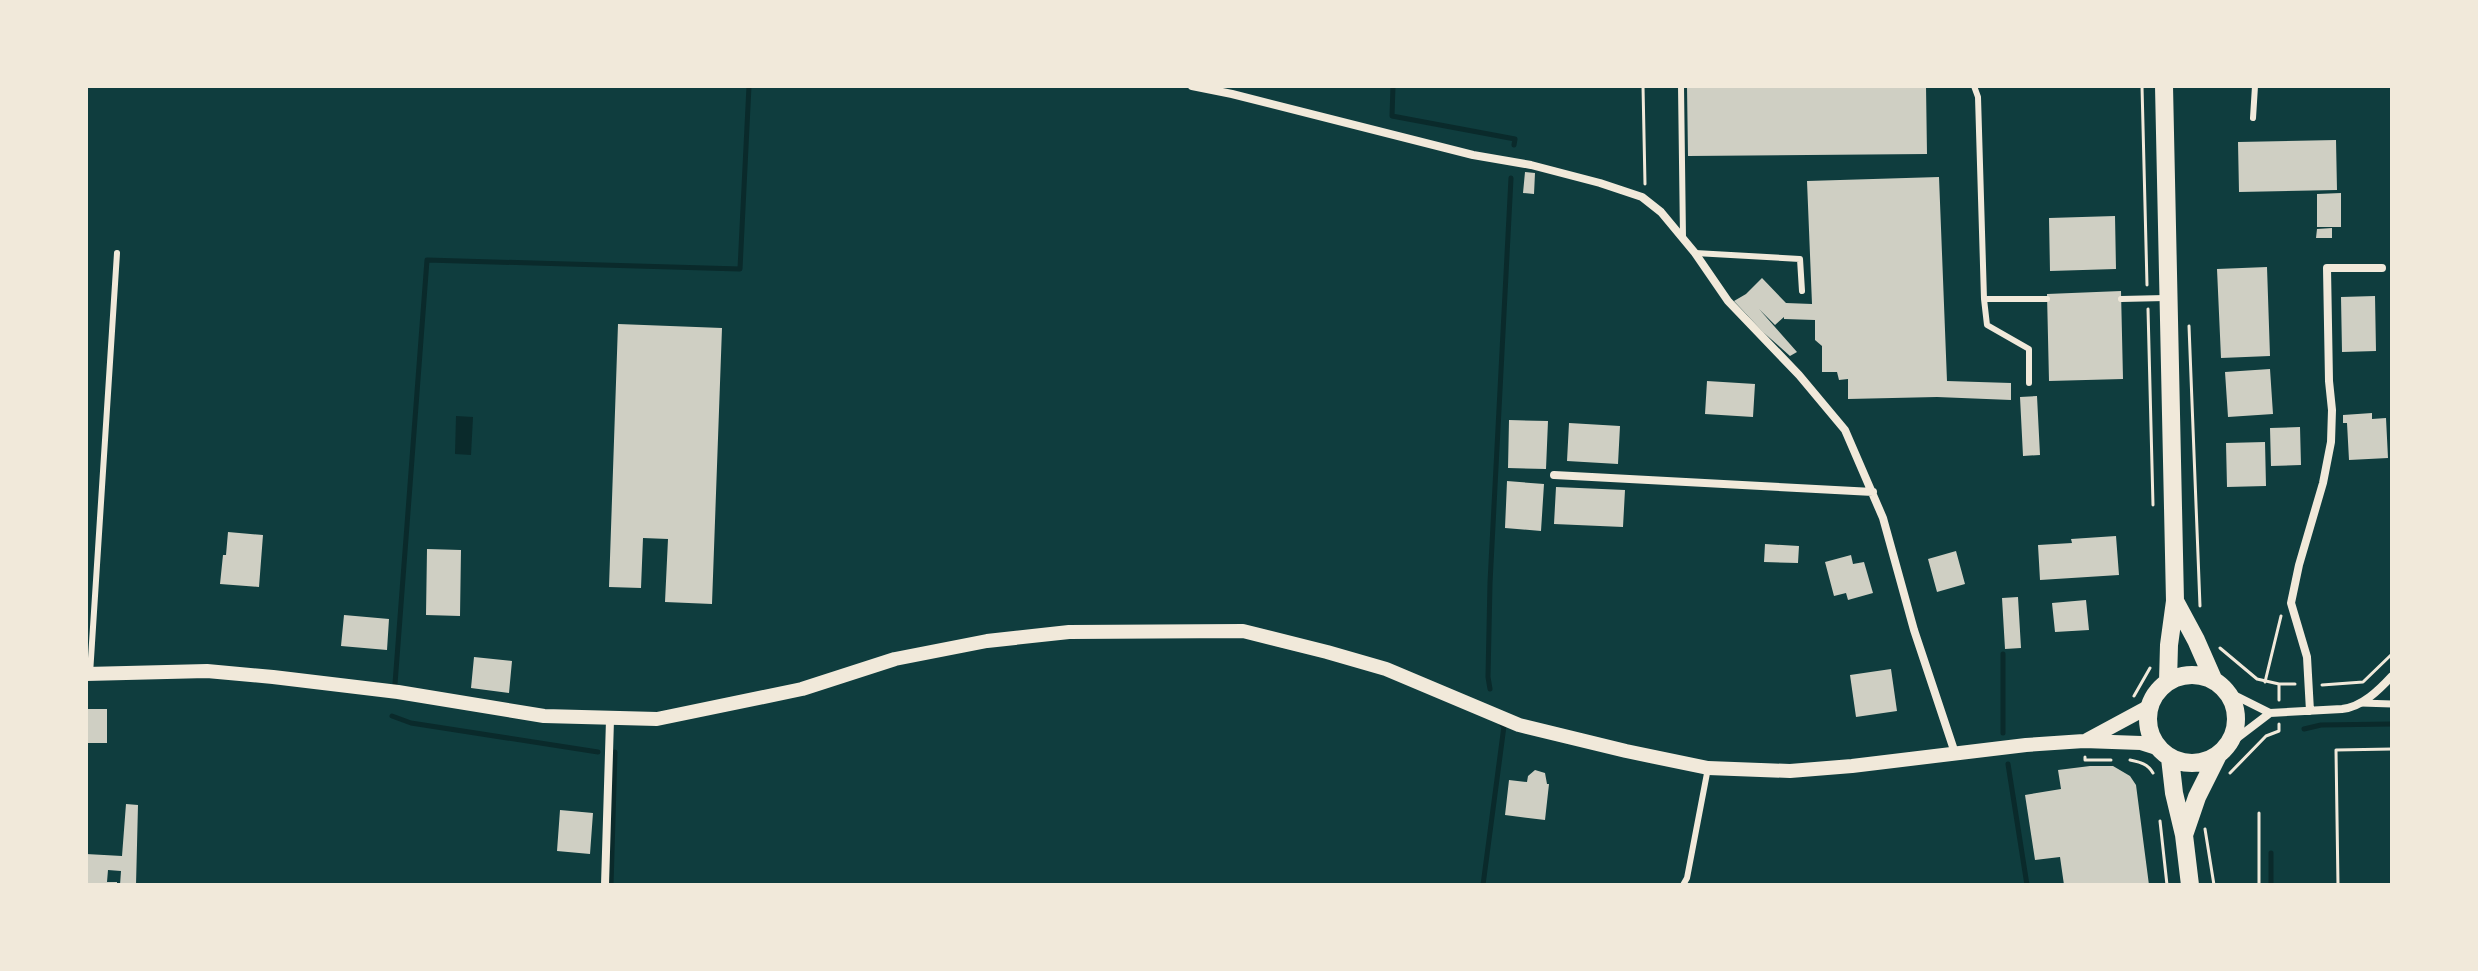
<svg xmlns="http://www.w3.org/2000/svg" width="2478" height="971" font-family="'Open Sans',sans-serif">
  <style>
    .water { fill: #0a2a2b }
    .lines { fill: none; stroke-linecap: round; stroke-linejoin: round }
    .stream { stroke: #0a2a2b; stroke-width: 5 }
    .building { fill: #cfcfc3 }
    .path { stroke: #f1e9da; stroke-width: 3 }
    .service { stroke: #f1e9da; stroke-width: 6 }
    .pedestrian { stroke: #f1e9da; stroke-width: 7 }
    .minor { stroke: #f1e9da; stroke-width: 8 }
    .tertiary { stroke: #f1e9da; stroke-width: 14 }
    .primary { stroke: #f1e9da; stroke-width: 18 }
  </style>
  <rect width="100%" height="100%" fill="#0f3d3e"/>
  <path class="water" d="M456,416L473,417L471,455L455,454Z"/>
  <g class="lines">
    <path class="stream" d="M1393,86L1392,116L1515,139L1514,145
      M2003,654V733
      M395,684L427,260L740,269L749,86
      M1490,689L1488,677L1490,583L1511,178
      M392,716L411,723L598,752
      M2304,729L2321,725L2392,724
      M2008,764L2027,885
      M2271,853V885
      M611,885L615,752
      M1483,885L1504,726L1502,725"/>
  </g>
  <path class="building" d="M1687,86H1926L1927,154L1688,156Z
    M2336,140L2337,190L2239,192L2238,142Z
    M1525,172L1535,173L1534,194L1523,193Z
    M1939,177L1947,381L2011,383V400L1937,397L1848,399V379L1839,380L1837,372H1822V346L1815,340V320L1784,319V317L1775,325L1759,309L1797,352L1790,356L1763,332L1734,301L1746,294L1762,278L1786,303L1812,304L1807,181Z
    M2341,193V227H2317V194Z
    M2115,216L2116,269L2050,271L2049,218Z
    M2332,228V238H2316L2317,229Z
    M2267,267L2270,356L2221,358L2217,269Z
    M2121,291L2123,379L2049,381L2047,294Z
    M2375,296L2376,351L2342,352L2341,297Z
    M618,324L722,328L712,604L665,602L668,539L643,538L641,588L609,587Z
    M2270,369L2273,414L2228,417L2225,372Z
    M1707,381L1755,384L1753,417L1705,414Z
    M2037,396L2040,455L2023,456L2020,397Z
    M2372,413V419L2386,418L2388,458L2349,460L2347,423H2343V415Z
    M1509,420L1548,421L1546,469L1508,468Z
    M1569,423L1620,426L1618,464L1567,461Z
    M2300,427L2301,465L2271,466L2270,428Z
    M2265,442L2266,486L2227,487L2226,443Z
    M1507,481L1544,484L1541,531L1505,528Z
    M1556,487L1625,490L1623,527L1554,524Z
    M228,532L263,535L259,587L220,584L223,555H226Z
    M2116,536L2119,575L2040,580L2038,545L2072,543L2071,539Z
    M1765,544L1799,546L1798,563L1764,562Z
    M427,549L461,550L460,616L426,615Z
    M1956,551L1965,584L1937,592L1928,559Z
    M1851,555L1853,564L1864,562L1873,593L1848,600L1846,593L1834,596L1825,562Z
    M2018,597L2021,648L2005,649L2002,598Z
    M2086,600L2089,630L2055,632L2052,603Z
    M344,615L389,619L387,650L341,646Z
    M474,657L512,661L509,693L471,688Z
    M1891,669L1897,711L1856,717L1850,675Z
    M86,709H107V743H86Z
    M2090,766H2113L2130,776L2136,785L2149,885H2064L2060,857L2035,860L2025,795L2061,789L2058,770Z
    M1535,770L1545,773L1547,784H1549L1545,820L1505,815L1509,780L1527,782L1528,776Z
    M126,804L138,805L136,885H120L121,871L108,870L107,882H117V885H86V854L122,856Z
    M560,810L593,813L590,854L557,851Z"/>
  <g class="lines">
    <path class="path" d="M1643,86L1645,184
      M2142,86L2147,285
      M2148,309L2153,505
      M2189,326L2200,606
      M2220,648L2257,679L2279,684V700
      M2265,682L2281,616
      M2279,684H2295
      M2322,685L2363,682L2392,654
      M2134,696L2150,668
      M2085,757V760H2111
      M2130,760C2140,762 2148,764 2153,773
      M2230,773L2266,736L2279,731V724
      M2259,813V885
      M2160,821L2167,885
      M2205,829L2214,885
      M2338,885L2336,750L2392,749"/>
    <path class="service" d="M1681,86L1683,238
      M1974,86L1978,97L1984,299H2047
      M2253,118L2255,86
      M1695,253L1800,259L1802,291
      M1984,299L1987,325L2029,349V383
      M2121,299L2165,298
      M90,674L117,253
      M1683,885L1687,878L1708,768"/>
    <path class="pedestrian" d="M2361,703L2392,704"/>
    <path class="minor" d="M1192,86L1232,94L1473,155L1531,165L1600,183L1642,197L1661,212L1695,253L1728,301L1799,375L1845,430L1883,518L1914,630L1955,753
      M1554,475L1873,492
      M2226,691L2270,713L2342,709C2362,707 2379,690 2392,676
      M2310,711L2307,657L2291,603L2299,565L2323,483L2331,442L2332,410L2329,381L2327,268H2382
      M2228,745L2270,713
      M605,885L610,720"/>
    <path class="tertiary" d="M86,674L207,671L273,677L398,692L544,716L657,719L802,689L895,659L987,641L1069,632L1243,631L1327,652L1386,669L1519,725L1626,751L1708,768L1790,771L1852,766L2026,745L2084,741L2141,743L2160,749
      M2087,740L2150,706"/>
    <path class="primary" d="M2164,86L2175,601L2169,645L2168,682
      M2175,601L2196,640L2214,681
      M2148 719a44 44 0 1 1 88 0a44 44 0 1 1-88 0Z
      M2170,758L2174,793L2184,835L2190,885
      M2184,835L2197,797L2218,755"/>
  </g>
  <rect width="2478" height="971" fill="none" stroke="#f1e9da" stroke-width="176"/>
</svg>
